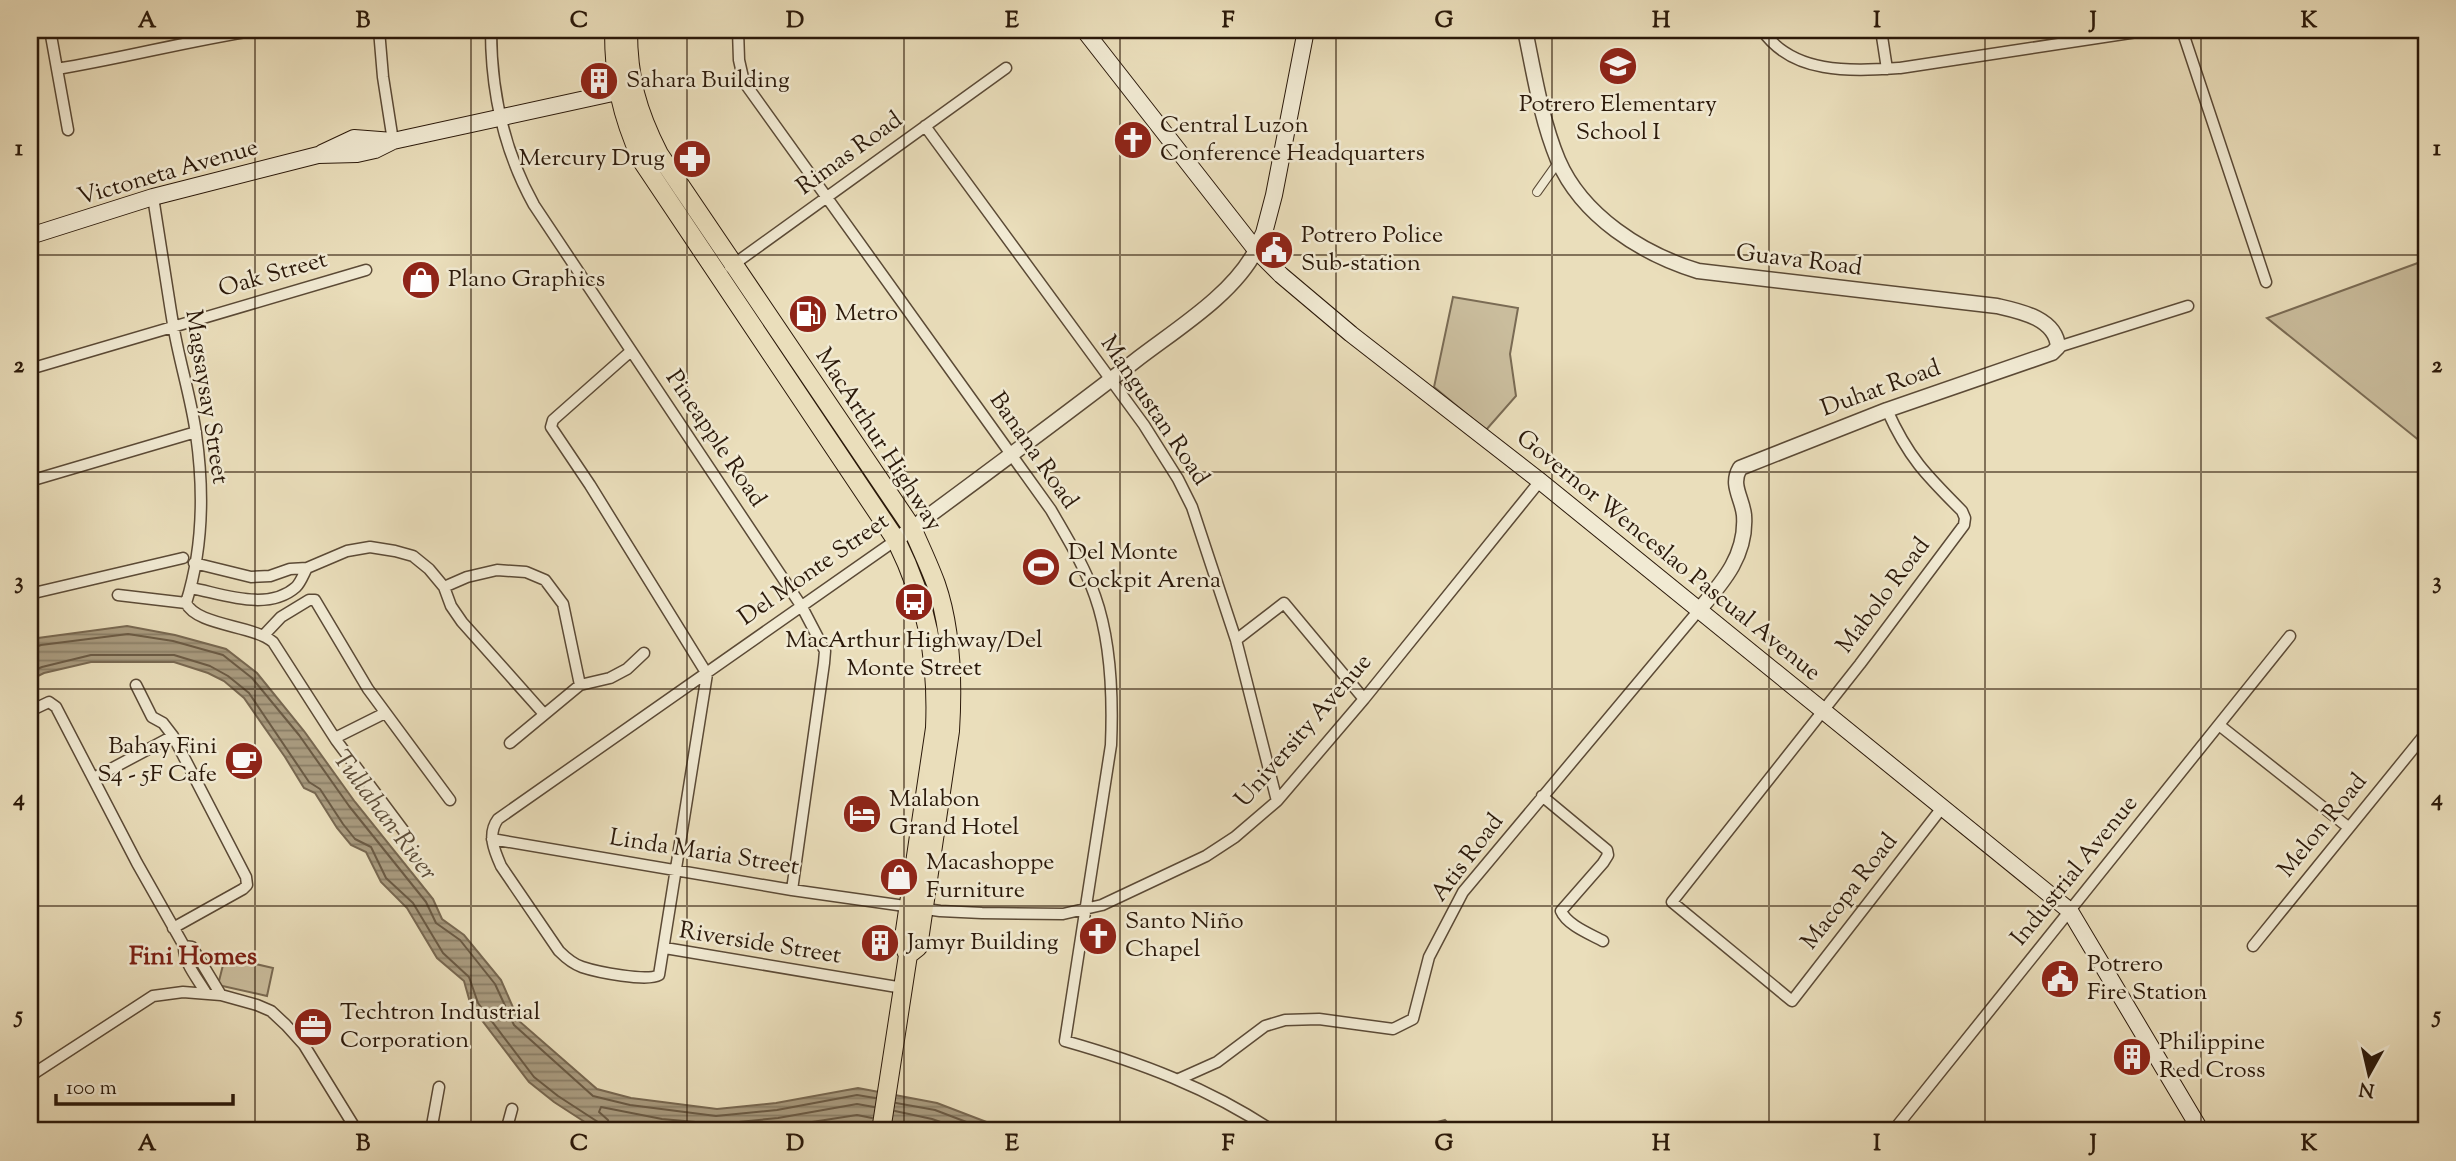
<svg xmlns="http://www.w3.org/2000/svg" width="2456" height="1161" font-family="'Sorts Mill Goudy',serif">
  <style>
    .green { fill: #cabd9d; stroke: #7a6b54; stroke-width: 2 }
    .water { fill: url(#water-rules); stroke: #776750; stroke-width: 2 }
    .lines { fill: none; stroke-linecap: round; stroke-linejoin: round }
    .shore { stroke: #6a5a44; stroke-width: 2 }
    .pedestrian-casing { stroke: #5b4a36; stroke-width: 10 }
    .minor-casing { stroke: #5b4a36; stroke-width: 13 }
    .tertiary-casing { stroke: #5b4a36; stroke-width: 17 }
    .secondary-casing { stroke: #2b190a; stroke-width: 18 }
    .trunk-casing { stroke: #2b190a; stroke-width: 20 }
    .pedestrian { stroke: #f1ead3; stroke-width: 8 }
    .minor { stroke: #f1ead3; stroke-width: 10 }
    .tertiary { stroke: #f1ead3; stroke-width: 14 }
    .secondary { stroke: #f1ead3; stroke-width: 16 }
    .trunk { stroke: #eadebb; stroke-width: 18 }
    .grid { fill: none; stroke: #2b190a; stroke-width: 2; stroke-opacity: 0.55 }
    .labels { text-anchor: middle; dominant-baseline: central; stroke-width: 5; stroke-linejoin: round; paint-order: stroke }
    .poi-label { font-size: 24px; fill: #2b190a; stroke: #f1ead3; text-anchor: start }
    .street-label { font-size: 24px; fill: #2b190a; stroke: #f1ead3 }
    .water-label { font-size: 26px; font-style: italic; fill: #5d4d39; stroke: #f1ead3 }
    .neighbourhood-label { font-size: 26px; font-weight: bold; fill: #7a1f14; stroke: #f1ead3 }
    .neatline { fill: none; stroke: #2b190a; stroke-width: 2.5 }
    .grid-label { font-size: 23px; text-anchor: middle; font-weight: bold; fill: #2b190a }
  </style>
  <defs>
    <pattern id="water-rules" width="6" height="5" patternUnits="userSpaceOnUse" patternTransform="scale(1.75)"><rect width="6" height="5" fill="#a99b7f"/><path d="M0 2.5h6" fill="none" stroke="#8a7e66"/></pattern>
  </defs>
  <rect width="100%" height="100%" fill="#eadebb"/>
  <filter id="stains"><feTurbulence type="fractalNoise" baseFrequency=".00286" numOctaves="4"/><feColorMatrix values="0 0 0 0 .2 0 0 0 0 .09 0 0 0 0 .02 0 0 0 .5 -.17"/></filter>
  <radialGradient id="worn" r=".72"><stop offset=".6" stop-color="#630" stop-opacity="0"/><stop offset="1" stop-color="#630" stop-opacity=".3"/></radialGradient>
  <path class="green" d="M2426,260V446L2267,318Z
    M1453,297L1518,308L1510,354L1516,396L1486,430L1434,387Z
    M225,957L273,968L267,996L218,985Z
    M1445,1120L1455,1131H1406Z"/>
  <path class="water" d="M127,626L175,635L226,649L257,673L304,731L355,802L433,899L442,919L464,935L501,980L519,1021L597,1089L631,1098L717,1109L776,1103L858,1088L937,1103L1010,1131H600L594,1128L554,1102L529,1082L471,1006L464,981L437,958L407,908L381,882L366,852L351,845L337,828L315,793L304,788L285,757L244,698L224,681L208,673L174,662H91L44,673L30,680V643L38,638Z"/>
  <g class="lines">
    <path class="shore" d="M30,649L41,645L128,634L173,641L223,655L252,678L299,735L349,806L426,902L436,923L460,940L495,984L514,1025L593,1096L630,1105L716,1116L777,1110L857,1095L875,1098
      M30,672L42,667L91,655H174L210,666L228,676L249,693L309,782L320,789L343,824L355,839L371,847L386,878L413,903L443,953L469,977L478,1003L534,1077L558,1096L598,1122L601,1131
      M896,1103L935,1110L990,1131
      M895,1111L932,1119L966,1131
      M610,1131L608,1120L599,1112L601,1107L662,1119L718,1124L778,1118L857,1104L874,1107
      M754,1131L857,1115L872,1118"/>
    <g class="pedestrian-casing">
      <path id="pedestrian" d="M1537,192L1559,161"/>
    </g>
    <g class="minor-casing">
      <path id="minor" d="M50,30L68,130
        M379,30L383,77L393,141
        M491,30C491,92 504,151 534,205L802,607L825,651L824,663L792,890
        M738,30L739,60L744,82L1051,510C1067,538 1084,565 1095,596C1111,641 1113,697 1111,745L1065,1041C1139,1062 1209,1088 1273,1131
        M1762,30C1793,75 1851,71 1900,68L2150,30
        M1881,30L1887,69
        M2182,30L2266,282
        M57,69C125,58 191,40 259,30
        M925,126L1144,425L1178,479L1192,507L1236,640L1277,801
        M153,197C160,240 166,282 173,324C179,361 191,397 196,434C204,490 203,549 186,603C197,626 253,625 273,642L336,740L409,838
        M730,267L1006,68
        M2058,347L2188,306
        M631,351L553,420L551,427L590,485L707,674L659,975C647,982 597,972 582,967C573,964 566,958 559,951L501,866C494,850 487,834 498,819L896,540
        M30,369L366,270
        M1887,410C1908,457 1926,475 1962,511L1965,518L1964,525L1860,664L1672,902L1792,1001L1941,809
        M30,481L196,432
        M194,563L251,577L270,576L290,569L307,568L347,551L370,547L395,551L413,556L429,569L444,587L451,606L462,622L544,714
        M444,587L467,577L497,570L526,572L545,580L563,604L580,685
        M191,588C223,594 268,612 296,587C301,582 304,573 307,568
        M30,590L38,592L183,558
        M118,595L186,603
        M264,635L281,617L309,600H315L368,689L450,800
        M1236,640L1284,603L1364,699
        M136,685L152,717L163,723L173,736L246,877L247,885L243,889L173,928
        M30,711L49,702L56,707L137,863L184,946C183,962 198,979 206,993
        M2219,725L2348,827
        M335,738L385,713
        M510,743L580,685L610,678L627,669L644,653
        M94,778L173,736
        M1542,796L1607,850L1608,855L1603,863L1561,911C1567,925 1590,934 1603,941
        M492,839L792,890L940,911L982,913L1063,914L1102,905L1206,856L1235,837L1277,801L1364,699L1540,481
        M184,946L192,947L221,995
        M2253,946L2426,733
        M665,948L903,988
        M30,1076L153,996L183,992L221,995L257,1005L271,1011L286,1025L304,1045L357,1131
        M1179,1079L1217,1062L1265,1026L1285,1020L1319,1019L1393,1029L1413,1019L1429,957L1463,892L1699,610
        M431,1131L439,1087
        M506,1131L512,1109
        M1893,1131L2290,636"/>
    </g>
    <g class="tertiary-casing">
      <path id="tertiary" d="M1525,30C1534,73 1541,119 1558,160C1582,216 1642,254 1698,271L1997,306C2019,311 2056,318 2058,347L2052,353L1887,410L1740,468C1730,485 1742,497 1744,515C1747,555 1723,582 1699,610
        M896,540C976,481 1056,422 1135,361C1175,330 1233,295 1256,250"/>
    </g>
    <g class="secondary-casing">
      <path id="secondary" d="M1084,30L1256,250L1281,275L1351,334L1540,481L2070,911L2201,1131
        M322,153L354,138L393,141
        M30,236L153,197L318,155L357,154L375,150L393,141L631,89
        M1256,250L1264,233L1274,195L1306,30"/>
    </g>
    <g class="trunk-casing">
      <path id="trunk" d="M614,30C614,81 621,114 642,161L896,540C927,603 938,658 935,728L903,944L908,955L881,1131
        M628,30C628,78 637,111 659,154L912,528C920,546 929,565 936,584C952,630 953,683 950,731L918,947L908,955"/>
    </g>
    <use href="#pedestrian" class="pedestrian"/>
    <use href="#minor" class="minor"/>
    <use href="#tertiary" class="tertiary"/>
    <use href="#secondary" class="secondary"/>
    <use href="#trunk" class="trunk"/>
  </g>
  <path class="grid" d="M255,30V1131M471,30V1131M687,30V1131M904,30V1131M1120,30V1131M1336,30V1131M1552,30V1131M1769,30V1131M1985,30V1131M2201,30V1131M30,255H2426M30,472H2426M30,689H2426M30,906H2426"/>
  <defs>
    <g id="school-disc" transform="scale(2.0125)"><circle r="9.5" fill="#8f2418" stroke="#f1ead3"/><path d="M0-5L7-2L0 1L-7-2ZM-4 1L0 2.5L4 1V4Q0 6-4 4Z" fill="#fff"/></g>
    <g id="building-disc" transform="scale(2.0125)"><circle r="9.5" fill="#8f2418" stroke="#f1ead3"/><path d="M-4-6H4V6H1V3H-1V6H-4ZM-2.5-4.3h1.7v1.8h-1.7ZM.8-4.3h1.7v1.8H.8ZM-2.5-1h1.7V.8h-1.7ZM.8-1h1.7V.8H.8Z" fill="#fff"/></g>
    <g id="church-disc" transform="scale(2.0125)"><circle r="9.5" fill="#8f2418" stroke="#f1ead3"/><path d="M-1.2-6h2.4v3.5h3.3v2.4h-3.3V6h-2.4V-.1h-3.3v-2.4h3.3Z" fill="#fff"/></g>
    <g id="pharmacy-disc" transform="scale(2.0125)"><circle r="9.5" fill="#8f2418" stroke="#f1ead3"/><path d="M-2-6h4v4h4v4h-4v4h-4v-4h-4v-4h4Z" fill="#fff"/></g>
    <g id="civic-disc" transform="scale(2.0125)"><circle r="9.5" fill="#8f2418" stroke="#f1ead3"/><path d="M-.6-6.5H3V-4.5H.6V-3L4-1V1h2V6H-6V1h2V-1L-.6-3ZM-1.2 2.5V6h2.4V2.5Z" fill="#fff"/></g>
    <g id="shop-disc" transform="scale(2.0125)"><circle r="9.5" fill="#8f2418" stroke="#f1ead3"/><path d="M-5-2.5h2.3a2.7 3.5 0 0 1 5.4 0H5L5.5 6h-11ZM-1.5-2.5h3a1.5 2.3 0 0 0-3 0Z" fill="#fff"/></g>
    <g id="fuel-disc" transform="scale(2.0125)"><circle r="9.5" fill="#8f2418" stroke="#f1ead3"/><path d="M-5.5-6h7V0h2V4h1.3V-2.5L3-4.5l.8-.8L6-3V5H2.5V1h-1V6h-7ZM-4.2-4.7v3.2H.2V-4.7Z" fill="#fff"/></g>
    <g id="stadium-disc" transform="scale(2.0125)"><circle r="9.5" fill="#8f2418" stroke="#f1ead3"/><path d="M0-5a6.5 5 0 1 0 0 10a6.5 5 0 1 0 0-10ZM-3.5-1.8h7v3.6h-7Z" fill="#fff"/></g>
    <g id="bus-disc" transform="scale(2.0125)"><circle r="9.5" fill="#8f2418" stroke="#f1ead3"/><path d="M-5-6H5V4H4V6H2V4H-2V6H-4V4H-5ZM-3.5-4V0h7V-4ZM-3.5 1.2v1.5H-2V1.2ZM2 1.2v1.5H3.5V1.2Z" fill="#fff"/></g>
    <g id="cafe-disc" transform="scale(2.0125)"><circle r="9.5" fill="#8f2418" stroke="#f1ead3"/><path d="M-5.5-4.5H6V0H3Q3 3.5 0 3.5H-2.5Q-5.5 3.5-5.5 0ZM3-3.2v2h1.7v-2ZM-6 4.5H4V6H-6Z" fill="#fff"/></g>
    <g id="hotel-disc" transform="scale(2.0125)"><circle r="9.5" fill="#8f2418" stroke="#f1ead3"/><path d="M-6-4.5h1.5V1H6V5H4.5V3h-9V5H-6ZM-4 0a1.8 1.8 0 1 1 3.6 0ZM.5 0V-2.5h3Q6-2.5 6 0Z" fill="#fff"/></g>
    <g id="office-disc" transform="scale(2.0125)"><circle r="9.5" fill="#8f2418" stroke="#f1ead3"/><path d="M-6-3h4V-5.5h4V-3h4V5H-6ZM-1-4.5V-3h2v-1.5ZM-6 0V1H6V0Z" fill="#fff"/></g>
  </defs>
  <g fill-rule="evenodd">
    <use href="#school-disc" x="1618" y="66"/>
    <use href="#building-disc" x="599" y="81"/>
    <use href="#church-disc" x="1133" y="140"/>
    <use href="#pharmacy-disc" x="692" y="159"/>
    <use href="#civic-disc" x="1274" y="250"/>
    <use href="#shop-disc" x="421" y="280"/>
    <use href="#fuel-disc" x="808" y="314"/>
    <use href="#stadium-disc" x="1041" y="567"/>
    <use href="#bus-disc" x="914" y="602"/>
    <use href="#cafe-disc" x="244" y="761"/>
    <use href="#hotel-disc" x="862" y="814"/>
    <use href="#shop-disc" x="899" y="877"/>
    <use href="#church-disc" x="1098" y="936"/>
    <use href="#building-disc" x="880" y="943"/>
    <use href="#civic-disc" x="2060" y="979"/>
    <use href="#office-disc" x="313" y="1027"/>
    <use href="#building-disc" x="2132" y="1057"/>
  </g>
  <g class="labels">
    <g class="poi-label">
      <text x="626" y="81">Sahara Building</text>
      <text x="1618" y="105" text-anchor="middle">Potrero Elementary<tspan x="1618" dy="28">School I</tspan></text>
      <text x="1160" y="126">Central Luzon<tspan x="1160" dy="28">Conference Headquarters</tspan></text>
      <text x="665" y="159" text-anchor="end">Mercury Drug</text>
      <text x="1301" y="236">Potrero Police<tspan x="1301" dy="28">Sub-station</tspan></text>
      <text x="448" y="280">Plano Graphics</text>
      <text x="835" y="314">Metro</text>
      <text x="1068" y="553">Del Monte<tspan x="1068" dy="28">Cockpit Arena</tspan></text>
      <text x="914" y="641" text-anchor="middle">MacArthur Highway/Del<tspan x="914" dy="28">Monte Street</tspan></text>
      <text x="217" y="747" text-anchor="end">Bahay Fini<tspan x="217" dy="28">S4 - 5F Cafe</tspan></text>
      <text x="889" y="800">Malabon<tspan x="889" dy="28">Grand Hotel</tspan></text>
      <text x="926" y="863">Macashoppe<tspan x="926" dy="28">Furniture</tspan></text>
      <text x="1125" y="922">Santo Niño<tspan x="1125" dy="28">Chapel</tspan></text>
      <text x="907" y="943">Jamyr Building</text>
      <text x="2087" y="965">Potrero<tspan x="2087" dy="28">Fire Station</tspan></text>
      <text x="340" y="1013">Techtron Industrial<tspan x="340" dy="28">Corporation</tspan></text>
      <text x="2159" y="1043">Philippine<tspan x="2159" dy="28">Red Cross</tspan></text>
    </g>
    <g class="street-label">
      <text transform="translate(850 154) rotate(-36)">Rimas Road</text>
      <text transform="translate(168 173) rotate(-16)">Victoneta Avenue</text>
      <text transform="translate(1799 261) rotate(7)">Guava Road</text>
      <text transform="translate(273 275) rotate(-16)">Oak Street</text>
      <text transform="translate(1881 389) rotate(-20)">Duhat Road</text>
      <text transform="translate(206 397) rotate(81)">Magsaysay Street</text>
      <text transform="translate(1154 411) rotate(56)">Mangustan Road</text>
      <text transform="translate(715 439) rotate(56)">Pineapple Road</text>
      <text transform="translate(878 440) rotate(57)">MacArthur Highway</text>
      <text transform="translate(1033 451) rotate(55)">Banana Road</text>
      <text transform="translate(1668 556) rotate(39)">Governor Wenceslao Pascual Avenue</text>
      <text transform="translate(814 570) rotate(-35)">Del Monte Street</text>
      <text transform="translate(1884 596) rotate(-53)">Mabolo Road</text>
      <text transform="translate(1304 731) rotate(-49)">University Avenue</text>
      <text transform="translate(2323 826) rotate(-51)">Melon Road</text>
      <text transform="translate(704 853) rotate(9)">Linda Maria Street</text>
      <text transform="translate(1468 858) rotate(-53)">Atis Road</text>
      <text transform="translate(2075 871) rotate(-51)">Industrial Avenue</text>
      <text transform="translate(1850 892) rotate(-52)">Macopa Road</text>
      <text transform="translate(760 944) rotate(9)">Riverside Street</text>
    </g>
    <g class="water-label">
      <text transform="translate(384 816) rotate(53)">Tullahan River</text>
    </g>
    <g class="neighbourhood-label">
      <text x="193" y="957">Fini Homes</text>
    </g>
  </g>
  <rect width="2456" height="1161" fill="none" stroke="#eadebb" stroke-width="77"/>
  <g transform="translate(2369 1074) rotate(188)" stroke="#f1ead3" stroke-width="5" paint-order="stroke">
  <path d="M0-5L12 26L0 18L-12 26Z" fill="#2b190a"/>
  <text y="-10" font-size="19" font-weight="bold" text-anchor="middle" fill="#2b190a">N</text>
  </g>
  <path d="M56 1094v10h177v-10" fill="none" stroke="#2b190a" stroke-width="3.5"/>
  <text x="66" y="1094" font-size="21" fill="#2b190a" stroke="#f1ead3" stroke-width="5" paint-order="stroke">100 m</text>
  <rect x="38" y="38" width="2380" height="1084" class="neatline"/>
  <g class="grid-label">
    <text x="147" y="27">A</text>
    <text x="363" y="27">B</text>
    <text x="579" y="27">C</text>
    <text x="795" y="27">D</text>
    <text x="1012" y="27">E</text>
    <text x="1228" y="27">F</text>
    <text x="1444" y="27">G</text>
    <text x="1661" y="27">H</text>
    <text x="1877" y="27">I</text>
    <text x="2093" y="27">J</text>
    <text x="2309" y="27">K</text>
    <text x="19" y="155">1</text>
    <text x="2437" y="155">1</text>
    <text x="19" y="372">2</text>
    <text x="2437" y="372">2</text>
    <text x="19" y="588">3</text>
    <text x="2437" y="588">3</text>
    <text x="19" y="805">4</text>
    <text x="2437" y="805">4</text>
    <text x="19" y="1022">5</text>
    <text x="2437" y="1022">5</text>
    <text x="147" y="1150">A</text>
    <text x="363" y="1150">B</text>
    <text x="579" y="1150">C</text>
    <text x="795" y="1150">D</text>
    <text x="1012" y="1150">E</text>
    <text x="1228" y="1150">F</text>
    <text x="1444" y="1150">G</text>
    <text x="1661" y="1150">H</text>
    <text x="1877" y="1150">I</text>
    <text x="2093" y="1150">J</text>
    <text x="2309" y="1150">K</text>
  </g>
  <rect width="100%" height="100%" filter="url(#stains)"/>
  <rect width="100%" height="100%" fill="url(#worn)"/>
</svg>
